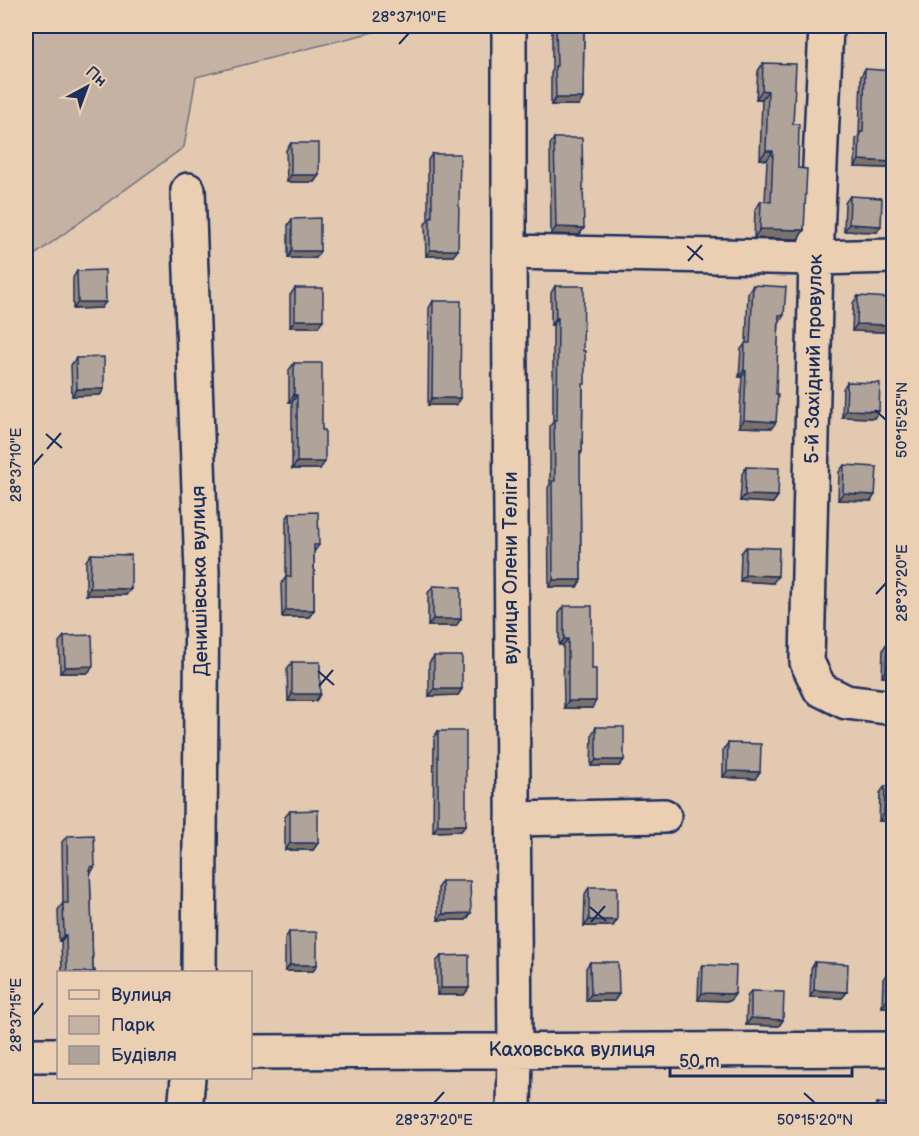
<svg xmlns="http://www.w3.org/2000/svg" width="919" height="1136" font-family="'Balsamiq Sans',sans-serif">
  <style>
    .green { fill: #c5b2a3; stroke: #707080; stroke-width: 1.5 }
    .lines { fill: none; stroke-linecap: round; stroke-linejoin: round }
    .minor-casing { stroke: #1b2f5e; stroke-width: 38 }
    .minor { stroke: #ebcfb2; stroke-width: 33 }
    .wall { fill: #978c84; stroke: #1b2f5e; stroke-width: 1.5 }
    .shaded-wall { fill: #7b726c; stroke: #1b2f5e; stroke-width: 1.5 }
    .building { fill: #b0a39a; stroke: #1b2f5e; stroke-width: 1.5 }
    .ticks { fill: none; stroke: #1b2f5e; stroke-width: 2 }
    .labels { text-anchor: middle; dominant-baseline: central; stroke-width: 6; stroke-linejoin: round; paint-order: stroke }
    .street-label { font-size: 20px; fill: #1b2f5e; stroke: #ebcfb2 }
    .neatline { fill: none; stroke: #1b2f5e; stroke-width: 2 }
    .ticks-label { font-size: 15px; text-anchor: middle; fill: #1b2f5e }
  </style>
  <rect width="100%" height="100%" fill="#e3c9af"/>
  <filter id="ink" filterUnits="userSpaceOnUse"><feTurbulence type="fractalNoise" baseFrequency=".0167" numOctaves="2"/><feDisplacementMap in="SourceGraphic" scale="12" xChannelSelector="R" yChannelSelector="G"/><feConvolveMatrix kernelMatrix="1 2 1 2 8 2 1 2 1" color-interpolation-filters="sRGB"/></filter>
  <g filter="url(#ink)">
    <path class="green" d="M26,26H397L196,77L184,147L26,261Z"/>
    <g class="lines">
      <g class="minor-casing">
        <path id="minor" d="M509,26V252L515,1050L514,1110
          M826,26L816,258L807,662L820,689L846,702L894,708
          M188,190L202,572L199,972
          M509,252L816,258L894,256
          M513,819L664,816
          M250,1052L894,1049
          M26,1055H58
          M185,1110L188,1078"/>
      </g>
      <use href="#minor" class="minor"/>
    </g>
    <path class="wall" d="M552,26H584L583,98L579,105H551V73L552,71Z
      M856,26H893L888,34L855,33Z
      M763,63L793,124L804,230L798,239L754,238L755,210L761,201L765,202L767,160L760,159L762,99H756L758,71Z
      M865,69L892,162L887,168L855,167L856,139L859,135L861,76Z
      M554,138L584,228L579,235L551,234L550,145Z
      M291,143L319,175L314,182H287L286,150Z
      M432,154L453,256H426L425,224L428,220V160Z
      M850,196L877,232L844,231L845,203Z
      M292,219L316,258H288V225Z
      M77,271L101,308L73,309V278Z
      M753,285L780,322H779L772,428L739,427L742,377H739L741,349L746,343L748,292Z
      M555,286L583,388L582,452L580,456L581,580L577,587H549L548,488L550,484V426L553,422V325H551V293Z
      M295,288L318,327H290V295Z
      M858,296L889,325L884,332L852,331L853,303Z
      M433,301L460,398L456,405H428L429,308Z
      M76,358L104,389L100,395L72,396L71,365Z
      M294,363L322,430L320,469H292V402H289V370Z
      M847,382L874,418L842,417L843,389Z
      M844,465L871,501L838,500L839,472Z
      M746,467L778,496L773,503L740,501L742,474Z
      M290,513L319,545L314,552V610L309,617H282L281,584L286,577V519Z
      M746,547L773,583L740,581L741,553Z
      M91,554L126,595H86V561Z
      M433,586L456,626H428V593Z
      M564,606L592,708H564L563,645H559V613Z
      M64,636L93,666L88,673H60L59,642Z
      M887,643H894V677H882L883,649Z
      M434,656L462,689L458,695L429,696V663Z
      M292,662L320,694L316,701H288L287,669Z
      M596,727L624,760L619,766H591L592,734Z
      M438,731L466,825L461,831L433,832L434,737Z
      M728,743L755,779L723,777V750Z
      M885,786H894V821H879L880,793Z
      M290,811L318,843L313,850H285V817Z
      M67,836L90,873L93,970L95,972H62L61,941H59L58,910L63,903L62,842Z
      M442,881L471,913L466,920H438V887Z
      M589,887L617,920L613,926H584L585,894Z
      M289,932L317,965L313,971H285V939Z
      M441,956L469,988L464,995H437L436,962Z
      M590,962L619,994L614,1001H586V968Z
      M815,962L847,992L842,998L810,997L811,969Z
      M703,965L735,994L730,1001L698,1000L699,972Z
      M888,972L894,973V1007H882L883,979Z
      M751,991L783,1020L779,1026L746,1025L747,997Z
      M877,1103L894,1110H873Z"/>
    <path class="shaded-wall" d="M860,26L893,28L888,34L855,33Z
      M762,90L768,91L762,99H756Z
      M556,98H583L579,105H551Z
      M766,151H773L767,160L760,159Z
      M859,160L892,162L887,168L855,167Z
      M291,175H319L314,182H287Z
      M849,224L881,226L877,232L844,231Z
      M556,227L584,228L579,235L551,234Z
      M760,229L804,230L798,239L754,238Z
      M430,250H458L453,256H426Z
      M292,251H320L316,258H288Z
      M78,302H106L101,308L73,309Z
      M779,315H784L780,322L774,321Z
      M556,318H558L553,325H551Z
      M295,320H323L318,327H290Z
      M857,324L889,325L884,332L852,331Z
      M744,370L746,371L742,377H739Z
      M77,389H104L100,395L72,396Z
      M294,395H297L292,402H289Z
      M432,398H460L456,405H428Z
      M846,410L879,411L874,418L842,417Z
      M744,420L776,422L772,428L739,427Z
      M297,462H325L320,469H292Z
      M843,493L875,495L871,501L838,500Z
      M745,495L778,496L773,503L740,501Z
      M745,575L778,576L773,583L740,581Z
      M553,580H581L577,587H549Z
      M90,588L131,589L126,595H86Z
      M286,610H314L309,617H282Z
      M433,619H461L456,626H428Z
      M564,639H568L563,645H559Z
      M93,666L88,673H60L65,667Z
      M886,670L894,671V677H882Z
      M434,689H462L458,695L429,696Z
      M292,694H320L316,701H288Z
      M568,701H596L592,708H564Z
      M596,760H624L619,766H591Z
      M727,771L760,772L755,779L723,777Z
      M884,814H894V821H879Z
      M438,825H466L461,831L433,832Z
      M290,843H318L313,850H285Z
      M95,866L91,873L90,867Z
      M471,913L466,920H438L443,914Z
      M589,920H617L613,926H584Z
      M64,935H66L61,941H59Z
      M290,965H317L313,971H285Z
      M441,988H469L464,995H437Z
      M814,990L847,992L842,998L810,997Z
      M702,993L735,994L730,1001L698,1000Z
      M591,994H619L614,1001H586Z
      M887,1000L894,1001V1007H882Z
      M751,1018L783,1020L779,1026L746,1025Z"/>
    <path class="building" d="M556,26H584L583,98H556L555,66H557Z
      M860,26H893V28Z
      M763,63L796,64L793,124H799L798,168L807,169L804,230L760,229L761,201L771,202L773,151H766L768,91L762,90Z
      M865,69L894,71V125L892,162L859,160L860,132H863Z
      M554,138H582L584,228L556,227Z
      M291,143H319V175H291Z
      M432,154H460L458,250H430V217H432Z
      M850,196L882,198L881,226L849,224Z
      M320,218V251H292V219Z
      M105,270L106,302H78L77,271Z
      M753,285L786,287L784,315H779L776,394H778L776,422L744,420L746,371L744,370L745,343H750Z
      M555,286H584L583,351H585V384H583L582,452H580L581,580H553L552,481H555L554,420H557L558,318H556Z
      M295,288H323V320H295Z
      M858,296L890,298L889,325L857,324Z
      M433,301H461L460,398H432Z
      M104,357V389H77L76,358Z
      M294,363H322V430H325V462H297V395H294Z
      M847,382L880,383L879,411L846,410Z
      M844,465L877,467L875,495L843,493Z
      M746,467L779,468L778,496L745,495Z
      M318,512L319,545H314V610H286V577H291L290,513Z
      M746,547L779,548L778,576L745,575Z
      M91,554L131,555V589L90,588Z
      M433,586L461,587V619H433Z
      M564,606H592V669H596V701H568V639H564Z
      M92,635L93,666L65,667L64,636Z
      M887,643H894V671L886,670Z
      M434,656H462V689H434Z
      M292,662H320V694H292Z
      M596,727H624V760H596Z
      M438,731H466V825H438Z
      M728,743L761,744L760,772L727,771Z
      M885,786H894V814H884Z
      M318,810V843H290V811Z
      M94,835L95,866L90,867L93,970H95V972H67L66,935H64L63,903H68L67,836Z
      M442,881H470L471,913L443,914Z
      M589,887H617V920H589Z
      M289,932H317V965H290Z
      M469,955V988H441V956Z
      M590,962H618L619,994H591Z
      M815,962L848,964L847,992L814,990Z
      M703,965L736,966L735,994L702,993Z
      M888,972L894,973V1001L887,1000Z
      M751,991L784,992L783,1020L751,1018Z
      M877,1103L894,1104V1110H877Z"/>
  </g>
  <path class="ticks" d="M399,44L409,33M687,246L703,260M688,261L702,245M875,410L886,420M46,434L62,448M47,449L61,433M33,465L43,454M876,594L886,583M318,671L334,685M319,686L333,670M590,907L606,921M591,922L605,906M33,1015L43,1003M804,1093L815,1103M434,1103L444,1092"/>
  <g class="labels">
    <g class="street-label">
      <text transform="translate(814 359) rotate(-89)">5-й Західний провулок</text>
      <text transform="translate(511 568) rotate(-90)">вулиця Олени Теліги</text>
      <text transform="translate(200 581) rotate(-91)">Денишівська вулиця</text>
      <text x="572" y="1050">Каховська вулиця</text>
    </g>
  </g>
  <rect width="919" height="1136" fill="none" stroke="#ebcfb2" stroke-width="66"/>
  <rect x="57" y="971" width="195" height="108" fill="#ebcfb2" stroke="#988f90" stroke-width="1.5"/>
  <rect x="69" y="990" width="30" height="9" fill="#ebcfb2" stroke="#988f90" stroke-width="1.5"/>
  <text x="111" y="1001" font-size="18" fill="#1b2f5e">Вулиця</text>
  <rect x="69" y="1016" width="30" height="18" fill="#c5b2a3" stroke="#988f90" stroke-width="1.5"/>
  <text x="111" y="1031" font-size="18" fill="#1b2f5e">Парк</text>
  <rect x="69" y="1046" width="30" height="18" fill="#b0a39a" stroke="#988f90" stroke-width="1.5"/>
  <text x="111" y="1061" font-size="18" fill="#1b2f5e">Будівля</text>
  <g transform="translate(87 87) rotate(41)" stroke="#ebcfb2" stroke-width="4.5" paint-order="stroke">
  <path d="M0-4.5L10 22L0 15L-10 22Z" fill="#1b2f5e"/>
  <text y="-9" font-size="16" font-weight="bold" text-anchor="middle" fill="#1b2f5e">Пн</text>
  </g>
  <path d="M670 1067v9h182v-9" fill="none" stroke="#1b2f5e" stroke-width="3"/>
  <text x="679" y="1067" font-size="18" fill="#1b2f5e" stroke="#ebcfb2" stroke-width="4.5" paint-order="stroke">50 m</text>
  <rect x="33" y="33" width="853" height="1070" class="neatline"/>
  <g class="ticks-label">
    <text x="409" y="22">28°37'10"E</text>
    <text transform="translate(902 420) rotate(-90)" y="5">50°15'25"N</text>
    <text transform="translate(16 465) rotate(-90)" y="5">28°37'10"E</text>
    <text transform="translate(902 583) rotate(-90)" y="5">28°37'20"E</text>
    <text transform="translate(16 1015) rotate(-90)" y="5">28°37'15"E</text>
    <text x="434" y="1125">28°37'20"E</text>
    <text x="815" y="1125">50°15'20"N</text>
  </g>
</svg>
